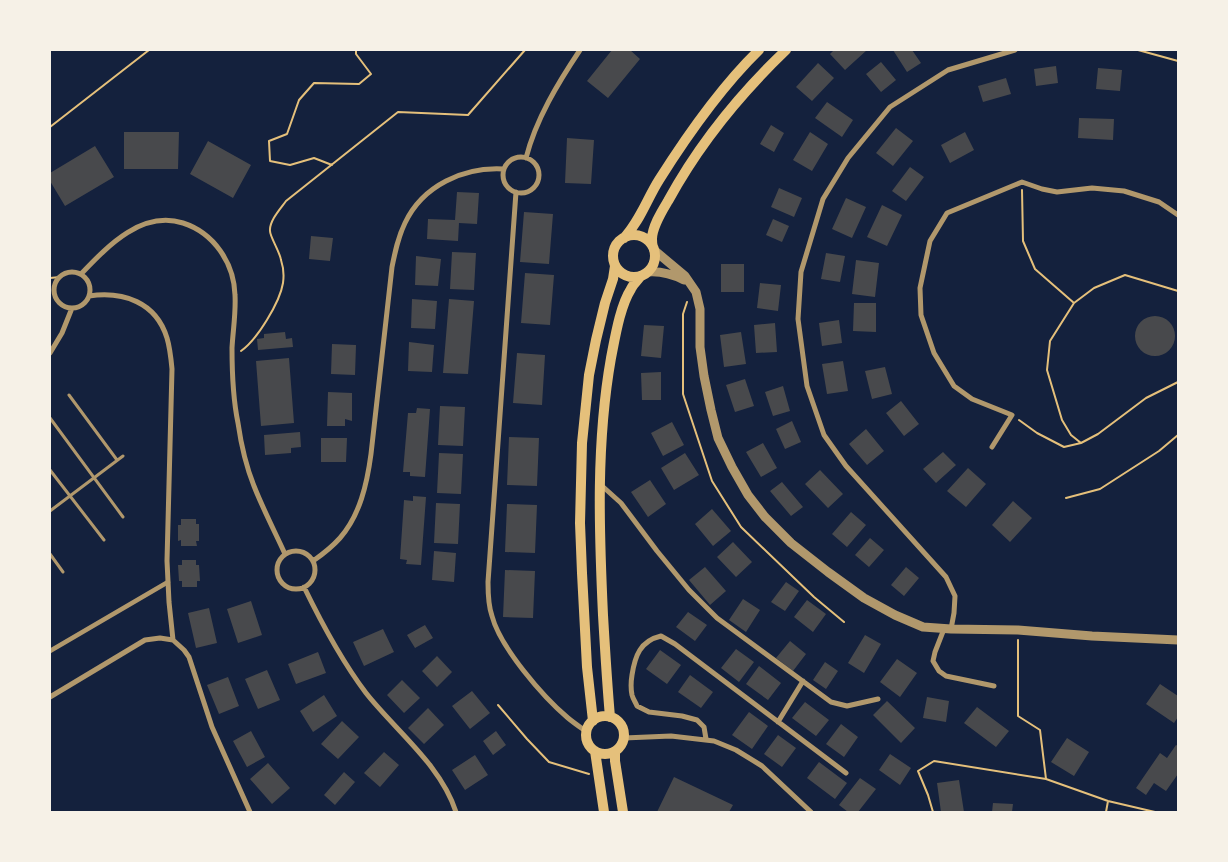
<svg xmlns="http://www.w3.org/2000/svg" width="1228" height="862" font-family="Manrope,sans-serif">
  <style>
    .building { fill: #48494c }
    .lines { fill: none; stroke-linecap: round; stroke-linejoin: round }
    .path { stroke: #e5c07b; stroke-width: 2 }
    .service { stroke: #b1986c; stroke-width: 3 }
    .pedestrian { stroke: #b1986c; stroke-width: 4.5 }
    .minor { stroke: #b1986c; stroke-width: 5 }
    .tertiary { stroke: #b1986c; stroke-width: 9 }
    .secondary { stroke: #e5c07b; stroke-width: 10 }
  </style>
  <rect width="100%" height="100%" fill="#14213d"/>
  <path class="building" d="M612,50H630L640,59L608,98L587,81Z
    M834,50H867L845,70L830,54Z
    M893,50H912L921,63L907,72Z
    M881,62L896,80L881,92L866,74Z
    M818,63L834,78L812,101L796,87Z
    M1056,66L1058,83L1036,86L1034,69Z
    M1098,68L1122,70L1120,91L1096,89Z
    M1006,78L1011,94L983,102L978,86Z
    M827,102L853,120L842,137L815,118Z
    M1079,118L1114,119L1113,140L1078,138Z
    M771,125L784,133L774,152L760,144Z
    M896,128L913,141L893,166L876,153Z
    M124,132H179L178,169H124Z
    M810,132L828,144L812,171L793,160Z
    M965,132L974,150L950,163L941,145Z
    M567,138L594,140L591,184L565,183Z
    M208,141L251,165L233,198L190,174Z
    M95,146L114,177L65,206L50,181V173Z
    M910,167L924,177L906,201L892,191Z
    M779,188L802,198L794,217L771,207Z
    M457,192L479,193L477,224L459,223L458,241L427,239L428,219L455,220Z
    M846,198L866,207L852,238L832,229Z
    M882,205L902,215L887,246L867,237Z
    M524,212L553,214L549,264L520,262Z
    M773,219L789,226L782,242L766,235Z
    M311,236L333,238L330,261L309,259Z
    M452,252L476,253L474,290L450,289Z
    M826,253L845,256L840,282L821,279Z
    M416,256L441,259L438,286L415,285Z
    M856,260L879,263L875,297L852,294Z
    M721,264H744V292H721Z
    M525,273L554,275L550,325L521,323Z
    M760,283L781,285L778,311L757,308Z
    M412,299L437,301L435,329L411,328Z
    M449,299L474,301L468,374L443,373Z
    M854,303H876V332L853,331Z
    M1135 336a20 20 0 1 1 40 0a20 20 0 1 1-40 0Z
    M839,320L842,343L822,346L819,323Z
    M775,323L777,352L756,353L754,325Z
    M644,325L664,326L661,358L641,356Z
    M285,332L286,339L292,338L293,347L258,350L257,339L264,338V334Z
    M741,332L746,364L724,367L720,335Z
    M409,342L434,345L432,372L408,371Z
    M332,344L356,345L355,375L331,374Z
    M517,353L545,355L542,405L513,403Z
    M289,358L294,423L261,426L256,361Z
    M843,361L848,391L827,394L822,364Z
    M885,367L892,394L872,399L865,371Z
    M661,372V400H642L641,373Z
    M745,379L754,406L735,412L726,385Z
    M783,386L790,411L773,416L765,392Z
    M328,392L352,393V421L345,419V426H327Z
    M901,401L919,424L904,436L886,413Z
    M440,406L465,407L463,446L438,445Z
    M417,408L430,409L425,477L410,476V472H403L408,413H416Z
    M792,421L801,442L785,449L776,429Z
    M672,422L684,445L663,456L651,433Z
    M866,429L884,451L867,465L849,444Z
    M300,432L301,447L291,448V453L265,455L264,435Z
    M509,437L539,438L537,486L507,485Z
    M321,438H347L346,462H321Z
    M763,443L777,468L761,477L746,452Z
    M943,452L956,465L936,483L923,469Z
    M439,453L463,454L461,494L437,493Z
    M685,453L699,475L674,490L661,468Z
    M968,468L986,484L966,507L947,491Z
    M820,470L843,494L828,508L805,484Z
    M650,480L666,504L648,517L631,492Z
    M782,482L803,507L791,516L770,491Z
    M413,496L426,497L421,565L406,564L407,560L400,559L404,500L413,501Z
    M1013,501L1032,518L1010,542L992,525Z
    M436,503L460,504L458,544L434,543Z
    M507,504L537,505L535,553L505,552Z
    M712,509L731,531L713,546L695,524Z
    M851,512L866,525L847,547L832,534Z
    M181,519H196V524H199V541H196L197,546H181V540L178,541V525H181Z
    M870,538L884,550L869,567L855,555Z
    M733,542L752,562L736,577L717,557Z
    M434,551L456,553L454,582L432,580Z
    M182,560H196V565H199L200,581H197V587H182V581H179L178,565H182Z
    M705,567L726,591L710,605L689,580Z
    M906,567L919,578L904,596L891,585Z
    M505,570L535,571L533,618L503,617Z
    M786,582L799,591L785,611L771,602Z
    M743,599L760,610L746,632L729,620Z
    M807,600L826,614L813,632L794,617Z
    M251,601L262,635L238,643L227,609Z
    M209,608L217,643L196,648L188,613Z
    M688,612L707,625L695,641L676,627Z
    M425,625L433,638L415,648L407,635Z
    M383,629L394,652L364,666L353,642Z
    M865,635L881,644L864,673L848,663Z
    M790,641L806,654L793,671L776,658Z
    M736,649L754,662L739,682L721,668Z
    M660,650L681,665L667,684L646,669Z
    M318,652L326,673L296,684L288,664Z
    M437,656L452,672L437,687L422,671Z
    M897,659L917,673L900,697L880,682Z
    M825,662L838,671L826,689L813,680Z
    M759,666L781,683L768,700L746,684Z
    M267,670L280,700L258,709L245,679Z
    M690,675L713,692L701,708L678,692Z
    M228,677L239,706L219,714L207,685Z
    M402,680L420,698L404,713L387,695Z
    M1160,684L1178,696V717L1174,723L1146,704Z
    M472,691L490,713L470,729L452,706Z
    M324,695L337,716L313,732L300,711Z
    M927,697L949,701L946,722L923,718Z
    M887,701L915,728L901,743L873,715Z
    M805,702L829,720L816,736L792,718Z
    M977,707L1009,731L996,747L964,723Z
    M428,708L444,725L424,744L408,728Z
    M749,712L768,726L752,749L732,735Z
    M342,721L359,737L338,759L321,744Z
    M841,724L858,737L844,757L826,744Z
    M251,731L265,757L247,767L233,741Z
    M496,731L506,745L493,755L483,741Z
    M778,735L796,748L782,767L764,754Z
    M1067,738L1089,752L1074,776L1051,762Z
    M1176,745L1178,746V774L1166,791L1154,783L1146,795L1136,788L1160,753L1167,758Z
    M384,752L399,765L380,787L364,773Z
    M890,754L911,768L900,785L879,770Z
    M475,755L488,775L465,790L452,770Z
    M819,762L847,783L835,799L807,778Z
    M268,763L290,788L272,804L250,779Z
    M344,772L355,782L335,805L324,795Z
    M674,777L733,805L729,812H657Z
    M860,778L876,789L858,812H848L839,805Z
    M959,780L964,812H941L937,783Z
    M993,803L1013,804L1012,812H992Z"/>
  <g class="lines">
    <path class="path" d="M1138,50L1178,61
      M50,127L149,50
      M332,165L314,158L290,165L270,161L269,141L287,134L299,100L314,83L359,84L371,74L356,54V50
      M1022,190L1023,241L1035,269L1074,303L1094,288L1125,275L1178,291
      M50,278L60,277
      M687,302L683,314V394L712,481L741,527L814,597L844,622
      M1074,303L1050,341L1047,370L1062,420L1071,435L1081,443
      M241,351C257,340 280,302 283,283C284,276 283,266 281,260C280,252 270,237 270,231C269,221 281,208 286,201L398,112L468,115L525,50
      M1019,420L1037,433L1064,447L1081,443L1098,434L1146,398L1178,382
      M1066,498L1100,489L1159,451L1178,435
      M1018,640V716L1040,730L1046,779
      M498,705L527,739L549,762L589,774
      M933,812L928,795L918,771L934,761L1046,779L1108,801L1155,812
      M1106,812L1108,801"/>
    <path class="service" d="M69,395L117,460
      M50,418L123,517
      M50,470L104,540
      M50,511L123,456
      M50,554L63,572"/>
    <path class="pedestrian" d="M50,651L168,582"/>
    <path class="minor" d="M503 175a18 18 0 1 1 36 0a18 18 0 1 1-36 0Z
      M526,158C536,119 558,83 580,50
      M516,192L488,582C488,593 488,605 492,616C500,647 543,697 568,718C574,723 580,727 587,732
      M54 290a18 18 0 1 1 36 0a18 18 0 1 1-36 0Z
      M81,274C107,247 141,210 183,223C214,233 234,263 235,295C236,313 233,330 232,348C232,373 233,399 238,423C241,444 246,466 254,486C263,509 275,532 285,554
      M89,296C123,291 156,302 167,338C170,348 171,358 172,369L167,561L169,602L173,640L184,650L189,657L212,727L250,812
      M50,353L62,333L72,308
      M992,447L1012,415L972,399L954,386L934,353L921,315L920,288L930,241L947,213L1022,182L1042,189L1057,192L1092,188L1124,191L1159,202L1178,215
      M601,485L621,503L657,551L689,590L717,618L831,702L847,706L878,699
      M277 570a19 19 0 1 1 38 0a19 19 0 1 1-38 0Z
      M313,561C323,554 332,547 340,538C360,515 367,484 371,454L392,267C395,252 398,237 405,223C423,185 464,167 503,169
      M304,587C322,624 341,660 366,693C396,731 441,765 456,812
      M944,629L935,652L933,661L939,671L946,676L994,686
      M951,629L954,613L955,596L946,577L846,466L824,435L807,386L798,319L801,272L823,199L848,158L890,107L948,70L1015,50
      M50,697L145,640L160,638L173,640
      M778,722L803,681
      M624,738L671,736L714,741L736,750L762,766L811,812
      M706,739L704,727L697,720L682,716L649,712L637,706C636,703 633,699 632,695C631,690 631,681 632,675C635,656 640,641 661,636L675,644L846,773"/>
    <path class="tertiary" d="M654,250L685,276L696,292L700,309V347L704,376L711,410L718,438L732,467L748,495L765,517L791,543L828,572L864,598L895,615L923,627L951,629L1018,630L1092,636L1178,640
      M648,272C661,271 672,274 684,280"/>
    <path class="secondary" d="M613 256a21 21 0 1 1 42 0a21 21 0 1 1-42 0Z
      M624,238C640,221 647,199 659,180C688,134 720,88 759,50
      M653,247C652,244 652,242 652,239C652,227 662,211 668,201C698,146 741,93 786,50
      M586 735a19 19 0 1 1 38 0a19 19 0 1 1-38 0Z
      M610,717C607,683 605,649 603,615C599,529 596,443 611,358C615,338 620,306 631,289C633,284 637,281 640,277
      M593,721L587,667L582,573L580,523L582,443L589,375L596,340L605,303L613,279L615,266
      M595,751L604,812
      M615,752V761L623,812"/>
  </g>
  <rect width="1228" height="862" fill="none" stroke="#f6f1e7" stroke-width="102"/>
</svg>
